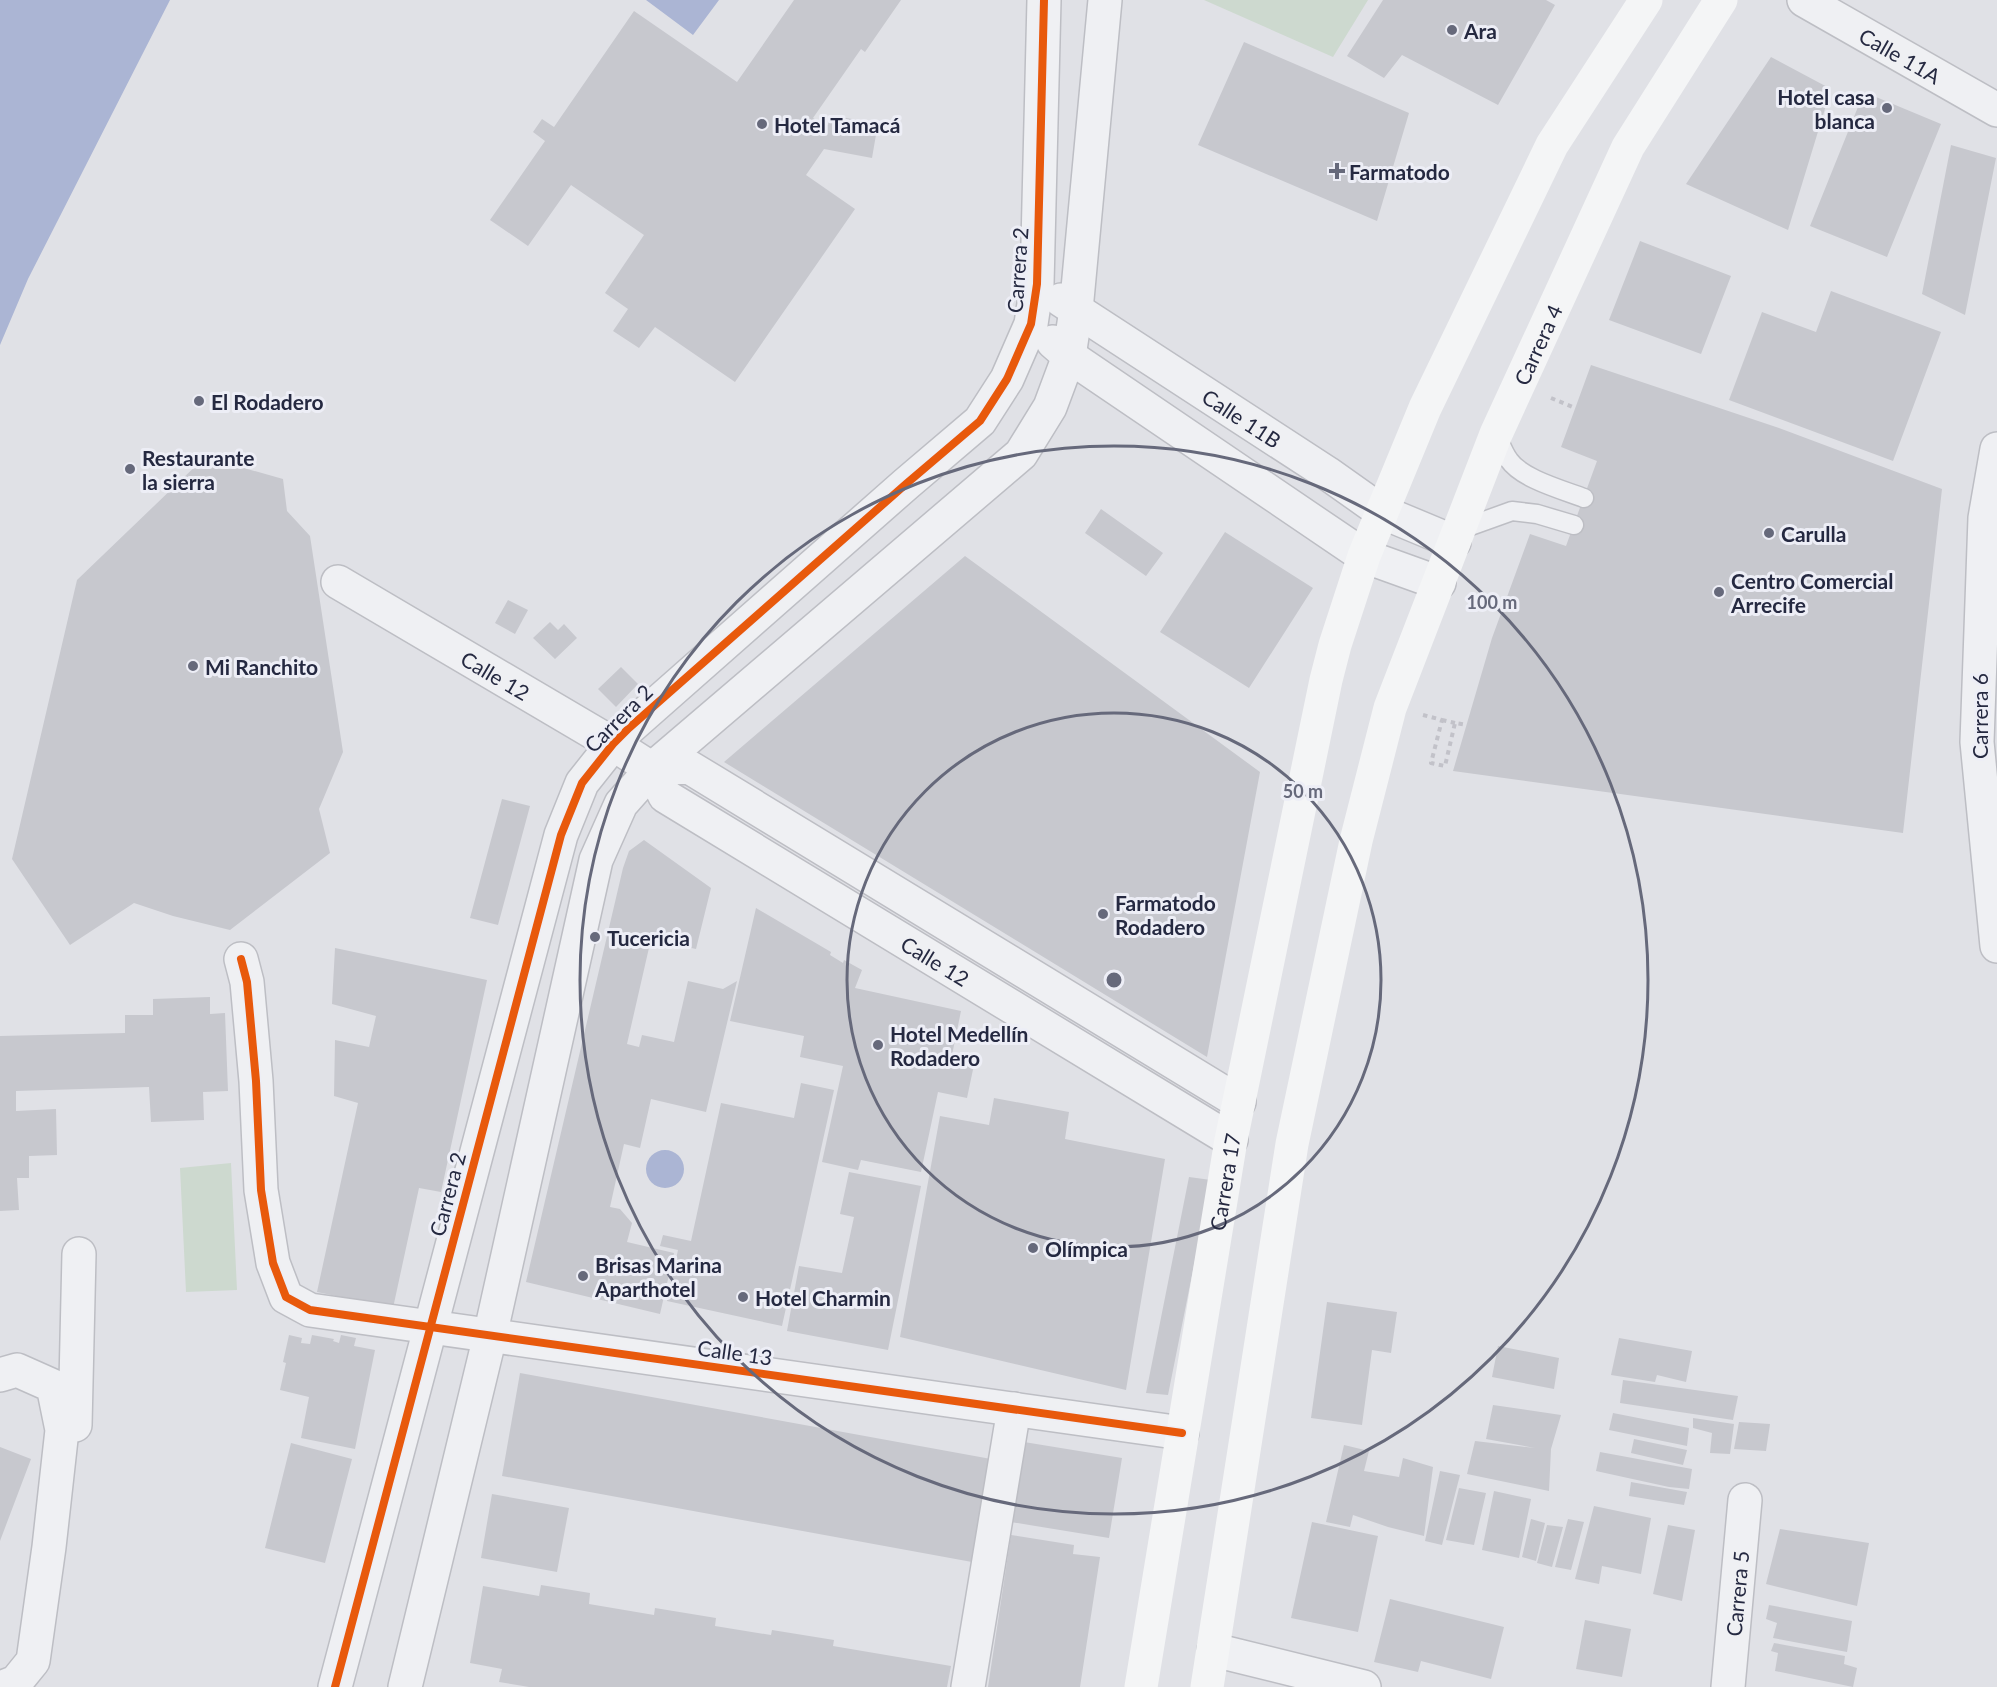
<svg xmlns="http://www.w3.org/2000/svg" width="1997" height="1687" font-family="Lato,sans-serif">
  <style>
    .green { fill: #cdd9cf }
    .water { fill: #abb5d4 }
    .building { fill: #c7c8ce }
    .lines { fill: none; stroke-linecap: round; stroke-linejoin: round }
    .service-casing { stroke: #bdbec4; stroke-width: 21 }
    .minor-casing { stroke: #bdbec4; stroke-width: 36 }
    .tertiary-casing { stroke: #bdbec4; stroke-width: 36 }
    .path { stroke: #c2c2c9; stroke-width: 4; stroke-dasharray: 4.5 4.5; stroke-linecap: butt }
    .service { stroke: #eff0f3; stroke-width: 18 }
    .minor { stroke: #eff0f3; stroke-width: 33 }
    .tertiary { stroke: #eff0f3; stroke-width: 33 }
    .secondary { stroke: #f4f5f6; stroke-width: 33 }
    .cycleway-casing { stroke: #edeef6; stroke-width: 11 }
    .cycleway { stroke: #e8590c; stroke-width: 8 }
    .ring { fill: none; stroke: #66697b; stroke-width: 3 }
    .poi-dot { fill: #66697b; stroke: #edeef6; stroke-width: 2 }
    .labels { text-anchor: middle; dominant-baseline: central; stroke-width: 6; stroke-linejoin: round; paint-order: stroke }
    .poi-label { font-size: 21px; font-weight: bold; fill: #252941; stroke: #edeef6; text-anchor: start }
    .street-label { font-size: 21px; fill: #252941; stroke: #edeef6 }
    .centre { fill: #66697b; stroke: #edeef6; stroke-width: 3 }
    .ring-label { font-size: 18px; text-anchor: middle; font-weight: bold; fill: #66697b; stroke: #edeef6; stroke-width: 6; stroke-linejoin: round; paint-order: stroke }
  </style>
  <rect width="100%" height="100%" fill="#e0e1e6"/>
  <path class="green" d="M1204,0H1368L1333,57Z
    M231,1163L237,1290L186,1292L180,1168Z"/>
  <path class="water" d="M0,0H170L28,279L0,345Z
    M646,0H719L693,35Z
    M646 1169a19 19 0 1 1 38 0a19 19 0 1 1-38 0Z"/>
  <path class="building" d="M794,0H901L865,52L861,49L813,118L821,123L828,125L830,115L863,121V126L877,129L872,158L824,149L806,175L855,209L735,382L655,327L639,348L613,331L628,309L605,293L644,235L571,185L528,246L490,220L545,141L533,132L542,119L554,127L634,11L737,82Z
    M1383,0H1546L1555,5L1498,105L1402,55L1384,78L1347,56Z
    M1244,42L1409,113L1377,221L1198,145Z
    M1771,57L1831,89L1788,230L1686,184Z
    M1864,92L1941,124L1887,257L1810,226Z
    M1951,145L1996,158L1965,315L1922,294Z
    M1640,241L1731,276L1701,354L1609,320Z
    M1831,291L1941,332L1893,461L1729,400L1762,312L1816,332Z
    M1591,365L1779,428L1942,489L1903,833L1453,771L1492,638L1530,534L1566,546L1597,461L1561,447Z
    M205,457L283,479L287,511L310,536L343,752L319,809L330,853L230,930L173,916L134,903L70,945L12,859L77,580Z
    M1101,509L1163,553L1146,576L1085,533Z
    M1225,532L1313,588L1249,688L1160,632Z
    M965,556L1260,772L1207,1057L724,762Z
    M508,600L528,610L515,634L495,623Z
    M550,622L558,630L564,624L577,638L555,659L533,638Z
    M621,667L638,684L616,707L598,689Z
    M502,799L530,806L498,925L470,918Z
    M644,840L711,888L696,949L651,939L627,1044L639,1047L642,1035L674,1042L688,981L723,989L737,981L706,1112L651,1099L640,1148L624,1144L610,1207L620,1209L632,1223L627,1242L674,1253L660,1314L526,1282L623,868L629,851Z
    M756,908L831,952L830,955L843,963L844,960L862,970L855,988L961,1011L952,1055L975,1060L967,1098L938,1092L921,1172L861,1160L858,1170L822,1162L843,1066L800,1057L804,1036L730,1021Z
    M335,948L487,980L441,1192L419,1188L393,1308L317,1292L358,1103L334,1096L335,1040L369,1047L376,1016L332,1004Z
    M210,997V1014L225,1013L228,1091L203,1092L204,1120L151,1122L149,1087L16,1091V1111L56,1109L57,1155L29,1156V1178H17L19,1210L0,1211V1036L125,1033V1015H153V999Z
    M801,1083L834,1090L782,1326L667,1301L678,1250L660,1246L663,1235L691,1241L721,1103L794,1118Z
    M994,1098L1069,1112L1065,1139L1165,1159L1126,1390L900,1337L940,1116L989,1125Z
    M849,1172L921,1186L888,1350L787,1331L799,1266L842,1273L854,1217L840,1214Z
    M1189,1177L1211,1180L1168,1395L1146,1393Z
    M1327,1302L1397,1312L1391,1353L1372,1350L1362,1425L1311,1418Z
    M289,1335L302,1338L301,1343L310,1344L312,1335L334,1339L333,1341L339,1343L341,1335L356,1338L354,1346L375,1350L355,1449L301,1438L309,1397L280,1390L286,1363L283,1362Z
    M1619,1338L1692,1351L1686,1382L1657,1375L1655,1382L1611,1375Z
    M1498,1346L1559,1358L1554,1389L1492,1377Z
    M520,1373L991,1459L972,1562L502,1476Z
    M1623,1380L1738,1396L1733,1420L1620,1403Z
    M1493,1405L1561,1415L1551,1449L1549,1491L1467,1474L1475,1441L1535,1448L1486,1439Z
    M1613,1413L1689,1428L1687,1446L1609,1430Z
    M1693,1418L1734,1424L1730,1454L1710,1453L1712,1433L1693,1428Z
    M1739,1422L1770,1424L1766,1451L1734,1449Z
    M1634,1439L1687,1450L1683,1465L1631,1453Z
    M1024,1442L1122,1458L1109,1538L1011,1522Z
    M291,1443L352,1459L325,1563L265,1548Z
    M1344,1445L1369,1451L1364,1471L1399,1477L1403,1458L1433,1467L1424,1536L1388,1527L1353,1515L1350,1527L1326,1522Z
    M0,1447L31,1459L0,1541Z
    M1600,1452L1692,1469L1689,1489L1669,1487L1596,1471Z
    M1440,1471L1460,1475L1442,1545L1425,1541Z
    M1631,1482L1687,1492L1684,1505L1629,1496Z
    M1459,1488L1486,1493L1474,1545L1446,1540Z
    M1494,1491L1531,1499L1519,1558L1482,1550Z
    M492,1494L569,1508L557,1572L481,1558Z
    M1594,1506L1651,1518L1641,1574L1602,1566L1599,1584L1575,1579Z
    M1531,1519L1545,1523L1536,1561L1522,1557Z
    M1568,1519L1584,1522L1571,1570L1555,1567Z
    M1312,1522L1378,1536L1358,1632L1291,1618Z
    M1547,1525L1563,1527L1552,1567L1537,1563Z
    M1668,1525L1695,1530L1682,1601L1653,1594Z
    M1780,1529L1869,1543L1857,1606L1766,1584Z
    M1011,1535L1074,1545L1073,1554L1100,1557L1080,1687H988Z
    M541,1585L590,1593L589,1604L654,1615L655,1608L716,1618L715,1626L771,1635L772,1630L834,1640L833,1646L951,1666L947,1687H529L499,1682L502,1669L470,1663L483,1586L539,1596Z
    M1390,1599L1504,1627L1491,1679L1421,1661L1418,1672L1374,1662Z
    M1769,1605L1852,1621L1847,1652L1773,1638L1777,1623L1766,1619Z
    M1585,1620L1631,1629L1622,1677L1576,1669Z
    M1774,1643L1845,1656L1844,1664L1857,1668L1853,1687L1775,1671L1778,1653L1771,1651Z"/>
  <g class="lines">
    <g class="service-casing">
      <path id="service" d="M1496,434C1500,442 1503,452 1509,460C1522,479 1563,490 1584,498
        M1459,530L1512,511L1537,514L1574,525"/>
    </g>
    <g class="minor-casing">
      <g id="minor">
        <path id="s1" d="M1804,0L1997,110"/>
        <path d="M1997,449L1985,518L1977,742L1997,946"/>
        <path id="s2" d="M338,582L613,744L652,769L665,796L1231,1140"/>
        <path d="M652,769L689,767L1239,1102"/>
        <path d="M241,959L247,982L256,1081L261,1190L273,1263L286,1297L310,1310L1182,1433"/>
        <path d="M0,1375L17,1370L53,1386L62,1430L49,1547L33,1661L16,1682L3,1687"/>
        <path d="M75,1425L79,1254"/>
        <path d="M1214,1650L1364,1687"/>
        <path d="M968,1687L1014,1409"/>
        <path id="s3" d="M1728,1687L1745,1500"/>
      </g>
    </g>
    <g class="tertiary-casing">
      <g id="tertiary">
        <path id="s4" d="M1061,300L1327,473L1382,512L1454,542"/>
        <path d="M1053,342L1069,356L1364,556L1439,583"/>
        <path d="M335,1687L561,835L582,783L613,744L629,728L906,484L980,421L1007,379L1031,324L1037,284L1044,0"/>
        <path d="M405,1687L490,1336L596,860L621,804L652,769L1021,454L1050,407L1069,356L1076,310L1105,0"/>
      </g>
    </g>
    <path class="path" d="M1551,398L1575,408
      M1423,715L1442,720L1431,763L1445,766L1455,723L1467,725
      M1442,720L1455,723"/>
    <use href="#service" class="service"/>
    <use href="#minor" class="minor"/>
    <use href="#tertiary" class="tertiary"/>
    <g class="secondary">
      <path id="s5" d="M1141,1687L1231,1140L1326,680L1335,645L1364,556L1425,408L1552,145L1646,0"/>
      <path id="s6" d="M1207,1687L1292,1144L1356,841L1390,708L1496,434L1628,147L1721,0"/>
    </g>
    <g class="cycleway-casing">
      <path id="cycleway" d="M241,959L247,982L256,1081L261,1190L273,1263L286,1297L310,1310L1182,1433
        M335,1687L561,835L582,783L613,744L629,728L906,484L980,421L1007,379L1031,324L1037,284L1044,0"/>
    </g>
    <use href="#cycleway" class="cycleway"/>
  </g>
  <g class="ring">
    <circle cx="1114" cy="980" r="267"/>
    <circle cx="1114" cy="980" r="534"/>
  </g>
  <g class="poi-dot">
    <circle cx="1452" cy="30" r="6"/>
    <circle cx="1887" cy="108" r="6"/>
    <circle cx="762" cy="124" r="6"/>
    <path d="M1334 162h6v6h6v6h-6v6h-6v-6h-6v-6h6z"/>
    <circle cx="199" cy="401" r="6"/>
    <circle cx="130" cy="469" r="6"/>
    <circle cx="1769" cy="533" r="6"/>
    <circle cx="1719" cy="592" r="6"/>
    <circle cx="193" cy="666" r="6"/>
    <circle cx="1103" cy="914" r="6"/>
    <circle cx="595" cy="937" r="6"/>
    <circle cx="878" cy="1045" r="6"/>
    <circle cx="1033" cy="1248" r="6"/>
    <circle cx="583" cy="1276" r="6"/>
    <circle cx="743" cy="1297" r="6"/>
  </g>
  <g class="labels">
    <g class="poi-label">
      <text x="1464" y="30">Ara</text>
      <text x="1875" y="96" text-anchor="end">Hotel casa<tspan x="1875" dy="24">blanca</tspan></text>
      <text x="774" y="124">Hotel Tamacá</text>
      <text x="1349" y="171">Farmatodo</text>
      <text x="211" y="401">El Rodadero</text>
      <text x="142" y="457">Restaurante<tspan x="142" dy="24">la sierra</tspan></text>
      <text x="1781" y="533">Carulla</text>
      <text x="1731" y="580">Centro Comercial<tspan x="1731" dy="24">Arrecife</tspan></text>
      <text x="205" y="666">Mi Ranchito</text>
      <text x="1115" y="902">Farmatodo<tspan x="1115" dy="24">Rodadero</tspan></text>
      <text x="607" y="937">Tucericia</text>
      <text x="890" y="1033">Hotel Medellín<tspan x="890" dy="24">Rodadero</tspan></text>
      <text x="1045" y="1248">Olímpica</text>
      <text x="595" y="1264">Brisas Marina<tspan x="595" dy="24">Aparthotel</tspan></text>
      <text x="755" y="1297">Hotel Charmin</text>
    </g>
    <g class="street-label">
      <text stroke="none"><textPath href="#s1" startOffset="111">Calle 11A</textPath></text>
      <text transform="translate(1017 270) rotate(-86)">Carrera 2</text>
      <text stroke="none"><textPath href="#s6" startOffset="1389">Carrera 4</textPath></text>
      <text stroke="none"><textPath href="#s4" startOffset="216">Calle 11B</textPath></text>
      <text stroke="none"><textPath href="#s2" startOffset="183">Calle 12</textPath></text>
      <text transform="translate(1979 716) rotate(-90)">Carrera 6</text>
      <text transform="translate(618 718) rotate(-45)">Carrera 2</text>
      <text stroke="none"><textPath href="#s2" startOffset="712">Calle 12</textPath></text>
      <text stroke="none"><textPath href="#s5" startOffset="512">Carrera 17</textPath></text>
      <text transform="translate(447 1194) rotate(-75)">Carrera 2</text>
      <text transform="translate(735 1352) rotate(8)">Calle 13</text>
      <text stroke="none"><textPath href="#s3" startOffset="94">Carrera 5</textPath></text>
    </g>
  </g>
  <circle cx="1114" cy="980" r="9" class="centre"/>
  <g class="ring-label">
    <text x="1492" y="609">100 m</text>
    <text x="1303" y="798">50 m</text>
  </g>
</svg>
